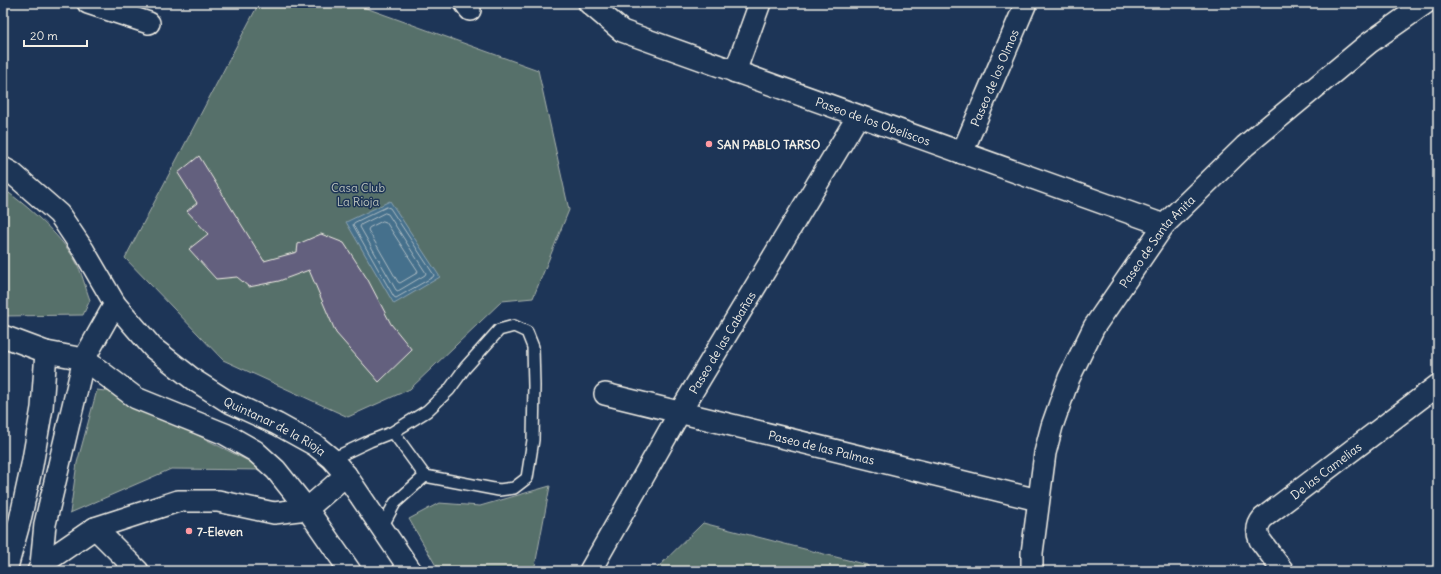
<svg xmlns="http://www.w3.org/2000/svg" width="1441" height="574" font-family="Delius,sans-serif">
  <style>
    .green { fill: #576f6b; stroke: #a6b0aa }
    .water { fill: #456f8c; stroke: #8ba3b1 }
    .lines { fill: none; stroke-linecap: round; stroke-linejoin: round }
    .shore { stroke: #aebdc3; stroke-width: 1 }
    .building { fill: #64607e; stroke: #f4f1e8 }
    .lane-casing { stroke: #f4f1e8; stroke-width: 14 }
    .street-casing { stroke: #f4f1e8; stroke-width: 24 }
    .lane { stroke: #1d3557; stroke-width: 11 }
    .street { stroke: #1d3557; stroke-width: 21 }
    .poi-dot { fill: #ff9aa2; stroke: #1d3557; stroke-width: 1.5 }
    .labels { text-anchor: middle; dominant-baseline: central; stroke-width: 3; stroke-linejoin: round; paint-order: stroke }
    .street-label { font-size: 12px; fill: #f4f1e8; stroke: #1d3557 }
    .poi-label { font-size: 12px; font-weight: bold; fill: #f4f1e8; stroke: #1d3557; text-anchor: start }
    .park-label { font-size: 12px; fill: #bdc4bc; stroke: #1d3557 }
  </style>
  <rect width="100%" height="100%" fill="#1d3557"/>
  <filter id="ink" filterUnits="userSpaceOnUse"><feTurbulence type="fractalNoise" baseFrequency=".025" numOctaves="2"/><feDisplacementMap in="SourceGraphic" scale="8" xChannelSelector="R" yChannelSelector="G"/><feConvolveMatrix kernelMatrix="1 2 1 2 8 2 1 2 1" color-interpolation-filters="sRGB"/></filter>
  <g filter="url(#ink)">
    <path class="green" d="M259,3H352L538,70L569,210L533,298L502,301L410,389L348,417L223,360L125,258Z
      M3,189C26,204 61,236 75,260C82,272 85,287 90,300L83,315L3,316Z
      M97,390L113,392L266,470L171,469L70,513L77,463Z
      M550,486L534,571H439L409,519L439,503L480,506Z
      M703,523L867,565L871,571H654Z"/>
    <path class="water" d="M390,201L440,277L394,304L346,222Z"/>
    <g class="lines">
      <path class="shore" d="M387,207L390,208L434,275L433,277L396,298L394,297L353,225L354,223Z
        M385,213L388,214L426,273L425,275L398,291L396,290L360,227L361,225Z
        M383,221L386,222L418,271L417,273L400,283L398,282L368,230L369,228Z"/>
    </g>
    <path class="building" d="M199,156L264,261L297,252L298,244L321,234L344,243L368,280L391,324L412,350L379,382L336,333L309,270L279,281L249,287L237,277L216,279L189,249L208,234L187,211L197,203L178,173Z"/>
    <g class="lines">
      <g class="lane-casing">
        <path id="lane" d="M393,432L425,476
          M332,459L370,441L393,432L427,411L449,390L465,368L499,330L514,326L527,332L533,347L534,386L533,440L527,478L514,488L499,490L425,476L395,503L382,527"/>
      </g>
      <g class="street-casing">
        <g id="street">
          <path d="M88,3L149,23"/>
          <path d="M465,3L470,10"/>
          <path id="s1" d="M589,3L622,31L1164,225"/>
          <path d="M735,72L760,3"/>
          <path id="s2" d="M962,153L1026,3"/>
          <path id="s3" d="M3,168L12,173L59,214L84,251L115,304L153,348L194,380L227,401L277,424L315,445L332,459L346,475L411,571"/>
          <path d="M3,336L46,352L84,359L136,398L225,434L255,451L276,470L307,509L350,571"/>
          <path id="s4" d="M605,394L1038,500"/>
          <path d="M95,528L138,571"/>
          <path d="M41,565L95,528L178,501H218L274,513L307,509L346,475"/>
          <path d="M6,571L20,520L32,465L42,408L46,352"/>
          <path d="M38,571L41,565L45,524L84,359L115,304"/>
          <path id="s5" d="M590,571L680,412L858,116"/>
          <path id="s6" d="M1032,571V553L1045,453L1052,426L1069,378L1094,327L1164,225L1245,146L1369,43L1426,3"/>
          <path id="s7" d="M1283,571L1260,540C1256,531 1257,525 1263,518L1438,385"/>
        </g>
      </g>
      <use href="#lane" class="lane"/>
      <use href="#street" class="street"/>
    </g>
  </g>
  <g class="poi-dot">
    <circle cx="709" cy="144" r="4"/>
    <circle cx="189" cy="531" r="4"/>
  </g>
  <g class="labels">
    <g class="street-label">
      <text stroke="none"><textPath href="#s2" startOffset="82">Paseo de los Olmos</textPath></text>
      <text stroke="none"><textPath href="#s1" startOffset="310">Paseo de los Obeliscos</textPath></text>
      <text stroke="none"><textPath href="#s6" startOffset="361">Paseo de Santa Anita</textPath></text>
      <text stroke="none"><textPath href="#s5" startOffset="264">Paseo de las Cabañas</textPath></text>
      <text stroke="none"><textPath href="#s3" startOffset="382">Quintanar de la Rioja</textPath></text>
      <text stroke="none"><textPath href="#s4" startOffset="223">Paseo de las Palmas</textPath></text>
      <text stroke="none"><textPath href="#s7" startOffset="141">De las Camelias</textPath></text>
    </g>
    <g class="poi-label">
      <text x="717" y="144">SAN PABLO TARSO</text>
      <text x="197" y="531">7-Eleven</text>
    </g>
    <g class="park-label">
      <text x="358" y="187">Casa Club<tspan x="358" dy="14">La Rioja</tspan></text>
    </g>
  </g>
  <rect width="1441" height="574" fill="none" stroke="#1d3557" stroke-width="16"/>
  <rect x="8" y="8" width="1425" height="558" fill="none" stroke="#f4f1e8" stroke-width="1.5" filter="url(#ink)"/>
  <path d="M24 40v6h63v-6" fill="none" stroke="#f4f1e8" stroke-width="2"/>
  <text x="30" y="40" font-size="12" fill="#f4f1e8" stroke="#1d3557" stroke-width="3" paint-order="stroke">20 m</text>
</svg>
